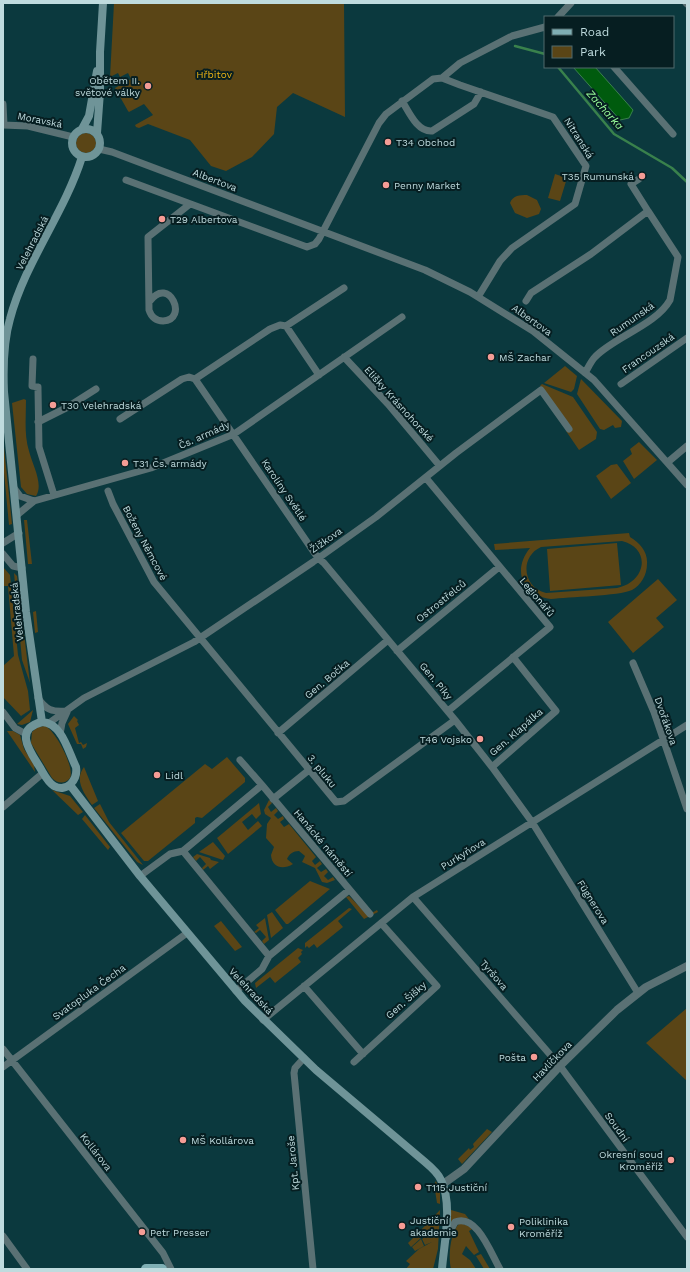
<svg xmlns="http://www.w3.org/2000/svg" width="690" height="1272" font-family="'Work Sans',sans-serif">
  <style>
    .green { fill: #5a4516; fill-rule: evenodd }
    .water { fill: #005b0e; stroke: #39814c }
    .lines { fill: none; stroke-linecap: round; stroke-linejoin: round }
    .stream { stroke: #39814c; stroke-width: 2.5 }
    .minor { stroke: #5a7174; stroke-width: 7 }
    .tertiary { stroke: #5a7174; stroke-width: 8 }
    .secondary { stroke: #6f9498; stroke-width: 8 }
    .primary { stroke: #7fafb4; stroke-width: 10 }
    .poi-dot { fill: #f59c95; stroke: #061e21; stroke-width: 1.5 }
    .labels { text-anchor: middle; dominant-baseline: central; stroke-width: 4; stroke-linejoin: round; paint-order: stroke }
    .park-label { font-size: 10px; fill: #f0b513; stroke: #061e21 }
    .poi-label { font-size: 10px; fill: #bfdbde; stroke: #061e21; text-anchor: start }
    .street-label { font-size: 10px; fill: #bfdbde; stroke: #061e21 }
    .water-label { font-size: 11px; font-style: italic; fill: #9bff9c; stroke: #061e21 }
  </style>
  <rect width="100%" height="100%" fill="#0b393e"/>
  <path class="green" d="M114,3H344L345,117L293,93L277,107L274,134L252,157L226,171L211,166L190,140L148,124L139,128L136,127L135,125L153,115L144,104L129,112L128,111L115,88L131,79L128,73L120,77L118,73L110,77Z
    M76 143a10 10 0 1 1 20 0a10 10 0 1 1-20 0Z
    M555,174L567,178L560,201L548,198Z
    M527,195L537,200L541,209L539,214L527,218L515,213L510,203C513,195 520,195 527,195Z
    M565,366L577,376L574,389L571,392L544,383Z
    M581,379L622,421L621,427L615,428L613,425L604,430L600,429L577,394Z
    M542,384L573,397L597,432L596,439L579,450L566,431L569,429L540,386Z
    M24,399L26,400C26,417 24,435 29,451C32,464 44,484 36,496L27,494L21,487L12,403Z
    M3,438L12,524L9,525L3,462Z
    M639,442L657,460L634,479L623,461L632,454L630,449Z
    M617,464L631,483L611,499L596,476L611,465Z
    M24,520H27L32,564H28Z
    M629,533L630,537C640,543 648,552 647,564C647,575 641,585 632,590C619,596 568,597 551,599C522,596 512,570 530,548L495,550L494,544ZM622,541C651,548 647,582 617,588L546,593C523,588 519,557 541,547Z
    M617,543L621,585L550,591L547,549Z
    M3,567L10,575L18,655L28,691L30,710L21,716L3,697V666L14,656L8,586H3Z
    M14,573L17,576L30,683L22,660Z
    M658,579L677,600L656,618L664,627L633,653L608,622Z
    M36,611L38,632L35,633L33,612Z
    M33,710L30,722L22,725L17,724Z
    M74,716L78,720L77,721L79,725L75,728L79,743L81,742L83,745L87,743L86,747L83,749L81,744H77L68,724Z
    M45,726C56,731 75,768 70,778C65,784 58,784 52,778L31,743L32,732L38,727Z
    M7,731H13L20,735L24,749L34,765L35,772Z
    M227,757L245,778V782L202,818L197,817L195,818V823L148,861H144L121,833L205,764L212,769Z
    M84,767L98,801L92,805C84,793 74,780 84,767Z
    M52,790L70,796L83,812L78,815Z
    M269,800L272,803L268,807L271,812L276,808L278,811L274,815L278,819L283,816L284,819L280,822L284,827L289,824L316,857L312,861L315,865L320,861L322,864L317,868L321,872L326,869L328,872L324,876L328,880L333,877L335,880L327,883L322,882L315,868L302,862L305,856L299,851C293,851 289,854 287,859L293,864C283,870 272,868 271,855L274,847L266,838L267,824L271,818L265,814L264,810Z
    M259,803L261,814L256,819L252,814L242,822L248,830L258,821L262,826L228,854L217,838Z
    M100,804L109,822L143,865L137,862L94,808Z
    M85,815L110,847L108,850L82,819Z
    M213,842L225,856L223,860L199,852Z
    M197,854L210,858L211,860L219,862L210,869L208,866L203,870L202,868L206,864L200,857L196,861L193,857Z
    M310,881L330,889L288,924H286L275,910Z
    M349,896L368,915L377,910L378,912L364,919L346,897Z
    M349,908L352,909L338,921L343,927L317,948L314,944L309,948L307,946L305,948V943Z
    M272,912L283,928L271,938L267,915Z
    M265,918L269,940L264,944L262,941L266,937L260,930L256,933L254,932L259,928L256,925Z
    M221,921L242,947L235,951L214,926Z
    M298,948L303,950L301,952L302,954L298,958L301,962L275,983L270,977L256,988L255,983Z
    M687,1008V1081L646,1043Z
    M487,1129L492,1132L462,1164L458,1159L469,1148L470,1150L474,1147L473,1144Z
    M436,1181L440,1192V1204L437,1203L434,1184Z
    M440,1210L438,1249L433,1269H406L410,1264L406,1261L419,1249L432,1242L425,1245L422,1239L435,1229L422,1238L419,1232Z
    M451,1210L465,1214L469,1219L465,1218L451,1224Z
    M460,1223L474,1228L469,1231L479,1252L474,1255L466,1246L462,1254L470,1260L476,1269H451C448,1257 450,1231 460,1223Z
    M419,1232L421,1238L411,1247L408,1243Z
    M421,1239L424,1246L415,1251L412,1247Z
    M481,1254L490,1269H484L476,1256Z"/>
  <path class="water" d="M573,67H595L633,110L629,118L620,120Z"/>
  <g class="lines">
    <path class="stream" d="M515,46L545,54
      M558,67L614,134L672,168L687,182"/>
    <path class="minor" d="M686,3L687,4
      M558,17L571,3
      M614,67L673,134
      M442,78L460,63L512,36L545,27
      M402,101C409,112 417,132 432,131L474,104L481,92
      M3,104L4,125
      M3,125L28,126L73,137
      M99,149L112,152L425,270L470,292L533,331L594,380L687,485
      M639,179L631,184L648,211
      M126,180L307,247L315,244L319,239L379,123L386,114L433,79L442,78L460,85L553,117L586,166L575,204L512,248L500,261L478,297
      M150,301C169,275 189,320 163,321C155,321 151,316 149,310L148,237L190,204
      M526,301L531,293L591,254L648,211L678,257L670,300C656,325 614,337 595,357C591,361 588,368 585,373
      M286,326L319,375
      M344,357L388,404L439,465
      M33,359L32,386L38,387V389L39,447L54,495
      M195,379L318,558L324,563L455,720L492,767L532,822L638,993
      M621,384L687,338
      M120,419L182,379L189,377L195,379L270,329L280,325L286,326L344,288
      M38,422L66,408L96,389
      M668,462L687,446
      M426,478L550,627L448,711
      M14,488L20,496L34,501
      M108,491L113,504L154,582L336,802L344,801L455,720
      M17,515L34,501L151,468L234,434L402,317
      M3,543L19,533
      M3,554L13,566L22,568
      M397,651L499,567
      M633,663L654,712L687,809
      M38,698C46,710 52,712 66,711
      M3,712L15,728L26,734
      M49,723L84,698L194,642L313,562L376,517L456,453L541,390L569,429
      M278,733L388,640
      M60,734L62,723L67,712
      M240,760L262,785
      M492,767L556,711L513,657
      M273,799L309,770
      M3,807L43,773
      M140,876L170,854L183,851
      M413,897L560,1066L687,1237
      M269,956L183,851L262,785L370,914
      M304,986L363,1054
      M236,991L262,969L269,956L349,890
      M263,1020L413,897L687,725
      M3,1049L163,1253L171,1269
      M304,1058L295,1068L294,1073L313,1269
      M354,1062L437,986L381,923
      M3,1067L187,933
      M3,1236L27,1269
      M447,1237L455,1222C477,1213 491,1254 500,1269"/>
    <path class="tertiary" d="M443,1184L464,1169L560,1066L617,1010L646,987L687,966"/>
    <path class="secondary" d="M72 143a14 14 0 1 1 28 0a14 14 0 1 1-28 0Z
      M82,129L89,116L97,71
      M97,133L100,92V52L103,3
      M42,722L26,612L4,392C3,368 3,343 10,319C25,262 64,214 82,157
      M42,722C62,723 68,751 76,767C78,780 67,793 54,786C47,782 43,772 39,766C29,750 14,729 42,722Z
      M70,785L140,876L245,1001L316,1070L425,1162C431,1167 438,1173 441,1180C453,1204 444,1243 442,1269"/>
    <path class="primary" d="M146,1269H162"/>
  </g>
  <g class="poi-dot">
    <circle cx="148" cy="86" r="4"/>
    <circle cx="388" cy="142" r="4"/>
    <circle cx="642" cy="176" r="4"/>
    <circle cx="386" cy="185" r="4"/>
    <circle cx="162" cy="219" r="4"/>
    <circle cx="491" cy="357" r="4"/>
    <circle cx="53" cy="405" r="4"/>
    <circle cx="125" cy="463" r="4"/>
    <circle cx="480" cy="739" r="4"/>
    <circle cx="157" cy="775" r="4"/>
    <circle cx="534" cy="1057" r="4"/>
    <circle cx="183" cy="1140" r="4"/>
    <circle cx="671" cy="1160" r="4"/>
    <circle cx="418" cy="1187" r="4"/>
    <circle cx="402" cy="1226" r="4"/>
    <circle cx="511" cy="1227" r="4"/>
    <circle cx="142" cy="1232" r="4"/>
  </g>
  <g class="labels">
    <g class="park-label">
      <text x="214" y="74">Hřbitov</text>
    </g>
    <g class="poi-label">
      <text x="140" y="80" text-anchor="end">Obětem II.<tspan x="140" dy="12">světové války</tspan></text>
      <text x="396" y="142">T34 Obchod</text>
      <text x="634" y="176" text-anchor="end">T35 Rumunská</text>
      <text x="394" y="185">Penny Market</text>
      <text x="170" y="219">T29 Albertova</text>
      <text x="499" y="357">MŠ Zachar</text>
      <text x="61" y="405">T30 Velehradská</text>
      <text x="133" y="463">T31 Čs. armády</text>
      <text x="472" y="739" text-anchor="end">T46 Vojsko</text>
      <text x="165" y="775">Lidl</text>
      <text x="526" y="1057" text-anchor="end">Pošta</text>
      <text x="191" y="1140">MŠ Kollárova</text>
      <text x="663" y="1154" text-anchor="end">Okresní soud<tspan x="663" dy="12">Kroměříž</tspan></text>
      <text x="426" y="1187">T115 Justiční</text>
      <text x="410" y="1220">Justiční<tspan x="410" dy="12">akademie</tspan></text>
      <text x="519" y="1221">Poliklinika<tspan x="519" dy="12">Kroměříž</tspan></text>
      <text x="150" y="1232">Petr Presser</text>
    </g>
    <g class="street-label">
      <text transform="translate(40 120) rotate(11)">Moravská</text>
      <text transform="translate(579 138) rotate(58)">Nitranská</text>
      <text transform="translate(215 180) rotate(21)">Albertova</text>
      <text transform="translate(32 243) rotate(-63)">Velehradská</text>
      <text transform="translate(632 319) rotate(-35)">Rumunská</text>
      <text transform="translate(532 320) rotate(35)">Albertova</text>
      <text transform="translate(648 353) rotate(-35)">Francouzská</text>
      <text transform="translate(399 404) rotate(48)">Elišky Krásnohorské</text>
      <text transform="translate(204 435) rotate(-24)">Čs. armády</text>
      <text transform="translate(284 490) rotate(56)">Karolíny Světlé</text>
      <text transform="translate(326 540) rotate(-35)">Žižkova</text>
      <text transform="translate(145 543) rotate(62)">Boženy Němcové</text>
      <text transform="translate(537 597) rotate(50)">Legionářů</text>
      <text transform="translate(441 601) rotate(-39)">Ostrostřelců</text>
      <text transform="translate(17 612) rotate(-96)">Velehradská</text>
      <text transform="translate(327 679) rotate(-40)">Gen. Bočka</text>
      <text transform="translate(436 681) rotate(50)">Gen. Píky</text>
      <text transform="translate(666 721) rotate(71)">Dvořákova</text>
      <text transform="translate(516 732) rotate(-41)">Gen. Klapálka</text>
      <text transform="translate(322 771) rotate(51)">3. pluku</text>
      <text transform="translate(323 843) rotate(50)">Hanácké náměstí</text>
      <text transform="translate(463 854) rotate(-32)">Purkyňova</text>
      <text transform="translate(593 902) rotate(58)">Fügnerova</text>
      <text transform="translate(494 975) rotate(49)">Tyršova</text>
      <text transform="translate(251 991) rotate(47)">Velehradská</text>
      <text transform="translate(89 992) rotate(-36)">Svatopluka Čecha</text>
      <text transform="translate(406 1000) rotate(-42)">Gen. Šišky</text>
      <text transform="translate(552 1061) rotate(-46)">Havlíčkova</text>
      <text transform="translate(617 1127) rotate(54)">Soudní</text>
      <text transform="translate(96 1152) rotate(52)">Kollárova</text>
      <text transform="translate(293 1163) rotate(-95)">Kpt. Jaroše</text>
    </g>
    <g class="water-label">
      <text transform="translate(605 110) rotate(48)">Zacharka</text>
    </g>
  </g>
  <rect width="690" height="1272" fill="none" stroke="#bfdbde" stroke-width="8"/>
  <rect x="544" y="16" width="130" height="52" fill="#061e21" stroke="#506a6d"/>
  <rect x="552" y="29" width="20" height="6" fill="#7fafb4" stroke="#506a6d"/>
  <text x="580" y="36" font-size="12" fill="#bfdbde">Road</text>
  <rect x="552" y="46" width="20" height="12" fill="#5a4516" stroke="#506a6d"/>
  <text x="580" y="56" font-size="12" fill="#bfdbde">Park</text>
</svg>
